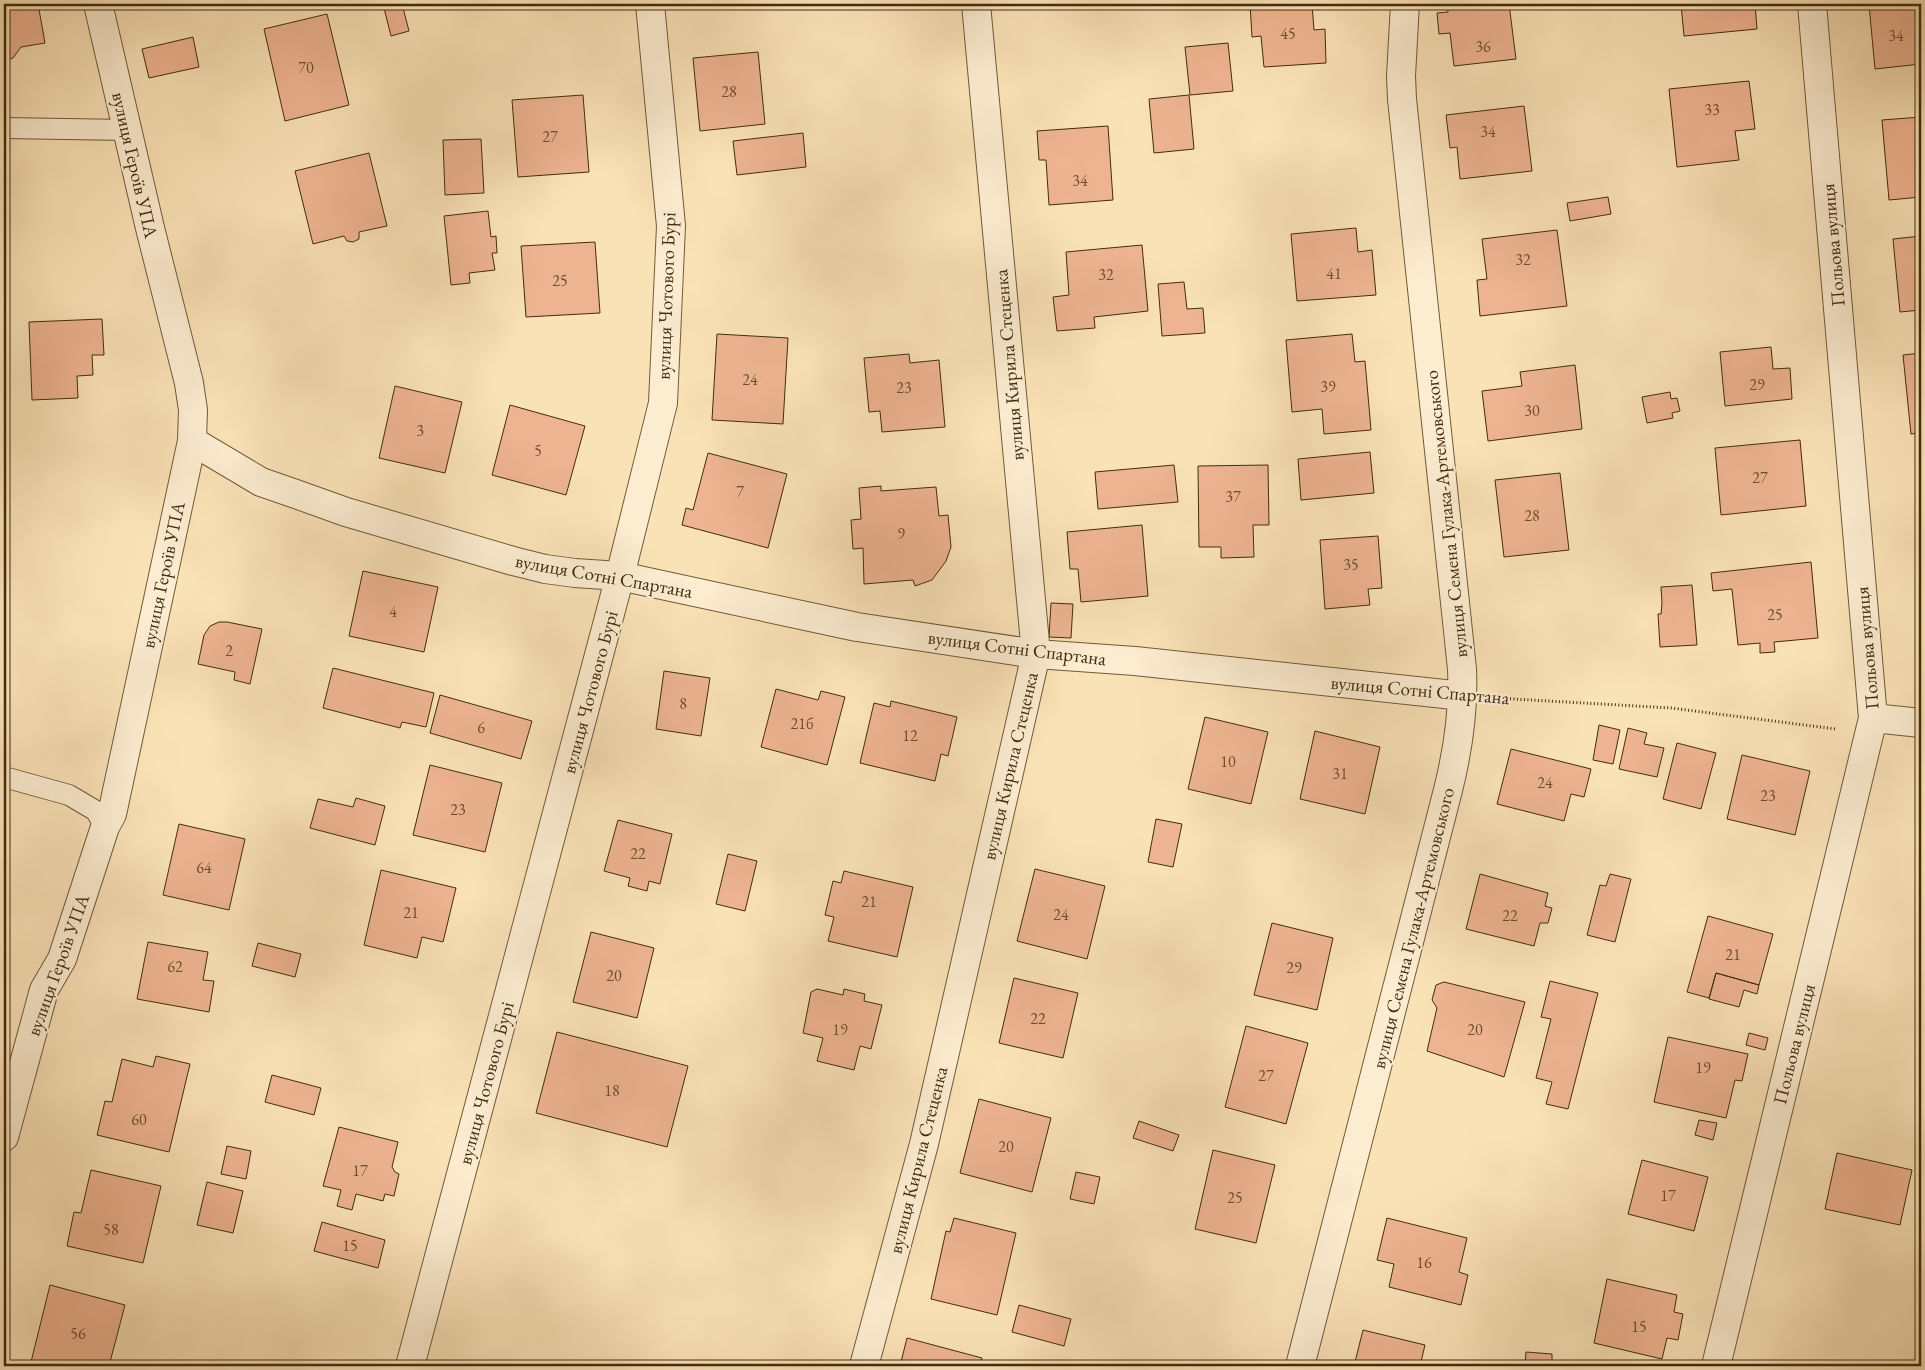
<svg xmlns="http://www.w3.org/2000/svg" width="1925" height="1370" font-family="'EB Garamond',serif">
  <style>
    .building { fill: #eeb491; stroke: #422c0e }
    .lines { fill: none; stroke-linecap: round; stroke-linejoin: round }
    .lane-casing { stroke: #705a38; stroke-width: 22 }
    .street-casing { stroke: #705a38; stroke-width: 30 }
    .path { stroke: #422c0e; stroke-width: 3; stroke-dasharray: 1 2.5; stroke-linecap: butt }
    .lane { stroke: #fcecd0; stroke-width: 20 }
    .street { stroke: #fcecd0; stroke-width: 28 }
    .labels { text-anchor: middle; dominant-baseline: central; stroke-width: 4.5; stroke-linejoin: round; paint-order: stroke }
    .number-label { font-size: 16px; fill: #6d4e2f }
    .street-label { font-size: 19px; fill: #422c0e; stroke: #fcecd0 }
  </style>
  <rect width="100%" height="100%" fill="#fae2b7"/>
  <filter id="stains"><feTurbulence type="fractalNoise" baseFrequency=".004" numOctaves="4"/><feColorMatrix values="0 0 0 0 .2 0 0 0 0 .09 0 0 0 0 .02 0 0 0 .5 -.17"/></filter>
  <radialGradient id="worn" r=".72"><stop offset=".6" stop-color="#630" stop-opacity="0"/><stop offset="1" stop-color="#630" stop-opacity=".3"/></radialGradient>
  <path class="building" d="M4,4H38L45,43L21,47L13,58L4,60Z
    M383,4H402L409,31L391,36Z
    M1250,4H1312L1314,30L1325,29L1326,63L1264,67L1261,36L1252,37Z
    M1447,4H1509L1516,59L1454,66L1450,33L1439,34L1437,13L1448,12Z
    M1681,4H1755L1757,29L1684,36Z
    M1879,4H1921V64L1875,69L1869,5Z
    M327,14L349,105L285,121L264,29Z
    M193,37L199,67L149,78L142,49Z
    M1228,43L1233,91L1190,95L1185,47Z
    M758,52L765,124L700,131L693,58Z
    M1749,81L1755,129L1735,131L1739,160L1677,167L1669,89Z
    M583,95L589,172L518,177L512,100Z
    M1189,95L1194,149L1154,153L1149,99Z
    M1524,106L1532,171L1460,179L1457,147L1450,148L1446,115Z
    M1921,117V197L1889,200L1882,120Z
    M1108,126L1113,200L1049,205L1046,160H1039L1037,131Z
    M803,133L806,167L737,175L733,141Z
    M481,139L484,193L445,195L443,140Z
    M369,153L387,226L359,232V239L353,242L347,241L344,236L313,244L295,171Z
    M1608,197L1611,214L1570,221L1567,203Z
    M488,211L491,237L496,236L497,253H492L495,270L469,273L470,283L451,285L444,216Z
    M1356,228L1358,252L1372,250L1376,295L1297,301L1291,234Z
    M1557,230L1567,306L1480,316L1477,280L1487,279L1482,239Z
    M1921,236V310L1900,312L1893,239Z
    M595,242L600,313L526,317L521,246Z
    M1142,245L1148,311L1094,317L1095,328L1057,331L1053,297L1069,295L1066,252Z
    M1184,282L1187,309L1203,308L1205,333L1162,336L1158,284Z
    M102,319L104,355H92L93,375L77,376L78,398L32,400L29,322Z
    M717,334L788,338L783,424L712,420Z
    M1352,334L1355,362L1365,361L1371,430L1324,434L1322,409L1292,412L1286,340Z
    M1771,347L1773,369L1790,368L1792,399L1725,406L1720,352Z
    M1921,353V433L1911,434L1903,355Z
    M909,354L910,363L939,360L945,427L882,432L880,411L869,412L864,358Z
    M1575,365L1582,429L1488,441L1482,391L1522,386L1520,372Z
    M395,386L462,402L445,473L379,458Z
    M1670,392L1671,399L1677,398L1680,411L1672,413L1673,418L1647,423L1642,397Z
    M510,405L585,426L566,495L492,475Z
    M1800,440L1806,506L1721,515L1715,448Z
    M1370,452L1374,493L1301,500L1298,459Z
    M708,453L787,474L768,548L682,525L686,508L693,510Z
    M1174,465L1178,502L1098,509L1095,472Z
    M1268,465L1269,525H1253L1254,557L1221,558V547H1199L1198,466Z
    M1560,473L1569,550L1504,557L1495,480Z
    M881,486V491L936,487L939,516L948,515L951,547L946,561L932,580L915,586L913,580L864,584L863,548L853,549L851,520L861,519L859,488Z
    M1918,486H1921V510Z
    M1142,525L1148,596L1081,602L1078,569H1070L1067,532Z
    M1378,536L1382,588L1368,589L1370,605L1325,609L1320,540Z
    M1811,562L1818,638L1774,642L1775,652L1760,653V643L1738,645L1732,589L1713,591L1711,573Z
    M363,571L438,587L424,652L349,636Z
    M1692,585L1697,645L1660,647L1658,614H1661L1662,603L1661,587Z
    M1051,603L1073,604L1071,638L1049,637Z
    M219,622H227L262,629L250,684L234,680L235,672L198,664L204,635L210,626Z
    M333,668L434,693L426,727L402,722L400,728L323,708Z
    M664,671L710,678L701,736L656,729Z
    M776,689L818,700L821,691L845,697L827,765L761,747Z
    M440,695L532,721L521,759L430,733Z
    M891,701L957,717L948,756L941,754L935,781L860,763L874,703L890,707Z
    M1205,717L1268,732L1251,804L1188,789Z
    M1599,725L1620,730L1613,764L1593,760Z
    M1628,728L1647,733L1644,744L1664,748L1657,777L1619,769Z
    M1315,731L1380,747L1365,814L1300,799Z
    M1677,743L1716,753L1701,809L1663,799Z
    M1511,749L1591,769L1584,797L1571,794L1564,821L1497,804Z
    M1742,755L1810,771L1795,835L1727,819Z
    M430,765L502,783L485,852L413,835Z
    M356,798L385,806L375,845L310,828L318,799L353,807Z
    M1156,819L1182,824L1173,867L1148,862Z
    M618,820L672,834L660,884L649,881L647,891L628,886L630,878L604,871Z
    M179,824L245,839L229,910L163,895Z
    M728,854L757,861L745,911L716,904Z
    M1035,869L1105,886L1087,959L1017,941Z
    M381,870L456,888L443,942L422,937L417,958L364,945Z
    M844,871L913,887L897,957L828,941L834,917L825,915L833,881L841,883Z
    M1480,874L1548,893L1545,906L1552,908L1548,923H1540L1534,946L1466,929Z
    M1610,874L1631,879L1615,942L1587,935L1600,885L1606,886Z
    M1708,916L1773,934L1759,985L1716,973L1709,998L1687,992Z
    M1272,923L1333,938L1317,1010L1254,995Z
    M591,932L654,948L637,1018L573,1002Z
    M148,942L208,952L203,980L214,981L209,1012L137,999Z
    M258,943L301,954L295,977L252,966Z
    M1716,973L1759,985L1757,994L1744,990L1739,1007L1709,999Z
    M1014,978L1078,993L1063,1058L999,1043Z
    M1550,981L1598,993L1568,1109L1546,1104L1552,1082L1536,1078L1551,1019L1541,1017Z
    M1444,982L1525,1002L1504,1077L1427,1051L1437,1008L1432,1000L1436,985Z
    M817,989L843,995L844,989L865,994L864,1001L882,1005L871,1049L860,1046L854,1070L817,1061L823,1038L803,1033L811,992Z
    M1246,1026L1308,1043L1286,1124L1225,1107Z
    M557,1032L688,1066L667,1147L536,1113Z
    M1749,1033L1768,1038L1765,1050L1746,1045Z
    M1668,1037L1748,1054L1742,1081L1735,1080L1726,1118L1654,1102Z
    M156,1056L190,1064L169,1152L97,1135L105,1101L112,1102L122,1059L153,1067Z
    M272,1075L321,1088L314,1115L265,1102Z
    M979,1099L1051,1118L1032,1192L960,1173Z
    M1699,1120L1717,1123L1713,1140L1695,1135Z
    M1139,1121L1179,1135L1173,1151L1133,1138Z
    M339,1127L398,1142L392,1167L395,1172L399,1174L394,1196L385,1194L383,1201L356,1194L352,1210L337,1206L341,1190L323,1186Z
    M227,1146L251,1151L246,1179L221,1174Z
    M1213,1150L1275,1165L1256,1243L1195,1229Z
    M1837,1153L1912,1170L1900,1225L1825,1209Z
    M1642,1160L1708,1177L1694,1231L1628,1214Z
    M91,1170L161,1186L143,1263L67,1246L74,1212L81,1213Z
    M1076,1172L1100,1177L1094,1204L1070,1199Z
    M207,1182L243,1191L233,1233L197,1225Z
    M954,1218L1016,1233L997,1315L931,1299L946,1231L950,1232Z
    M1387,1218L1467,1238L1459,1272L1468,1275L1461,1305L1389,1287L1394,1264L1377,1260Z
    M322,1222L385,1240L378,1268L314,1251Z
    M1607,1279L1677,1295L1674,1312L1683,1314L1678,1340L1667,1338L1662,1359L1594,1343Z
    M50,1285L125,1305L109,1366H48L31,1362Z
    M1019,1305L1071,1319L1064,1346L1012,1332Z
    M1363,1330L1425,1345L1420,1366H1354Z
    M907,1338L982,1358L980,1366H900Z
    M1526,1352L1552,1354V1366H1525Z
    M1921,1353V1366H1916Z"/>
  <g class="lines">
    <g class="lane-casing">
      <path id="lane" d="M4,128L127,130
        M4,777L69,795L96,811L105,827"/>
    </g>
    <g class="street-casing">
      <path id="street" d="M192,441L261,482L290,492L346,512L513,561L545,569L575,573L620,576L857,627L1036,654L1135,661L1463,696
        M1873,718L1921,723
        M4,1137L44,990L62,959L105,827L112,814L192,441L193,410L189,383L150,228L98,4
        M410,1366L620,576L663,403L671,226L650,4
        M864,1366L924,1144L1036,654L976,4
        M1300,1366L1448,790C1458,750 1464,711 1462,669L1402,99L1401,76L1405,4
        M1716,1366L1873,718L1812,4"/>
    </g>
    <path class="path" d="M1496,698L1671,708L1836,729"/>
    <use href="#lane" class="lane"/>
    <use href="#street" class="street"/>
  </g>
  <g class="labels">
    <g class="number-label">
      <text x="1288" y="33">45</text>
      <text x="1896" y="35">34</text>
      <text x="1483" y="46">36</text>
      <text x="306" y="67">70</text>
      <text x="729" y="91">28</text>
      <text x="1712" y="109">33</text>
      <text x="1488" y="131">34</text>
      <text x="550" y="136">27</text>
      <text x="1080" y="180">34</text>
      <text x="1523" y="259">32</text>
      <text x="1334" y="273">41</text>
      <text x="1106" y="274">32</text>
      <text x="560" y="280">25</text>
      <text x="750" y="379">24</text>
      <text x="1757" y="384">29</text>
      <text x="1328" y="386">39</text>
      <text x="904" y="387">23</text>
      <text x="1532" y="410">30</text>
      <text x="420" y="430">3</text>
      <text x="538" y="450">5</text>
      <text x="1760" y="477">27</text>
      <text x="740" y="491">7</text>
      <text x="1233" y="496">37</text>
      <text x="1532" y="515">28</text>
      <text x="901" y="533">9</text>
      <text x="1351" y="564">35</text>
      <text x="393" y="611">4</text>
      <text x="1775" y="614">25</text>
      <text x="229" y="650">2</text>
      <text x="683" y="703">8</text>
      <text x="802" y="723">21б</text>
      <text x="481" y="727">6</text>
      <text x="910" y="735">12</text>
      <text x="1228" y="761">10</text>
      <text x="1340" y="773">31</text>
      <text x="1545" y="782">24</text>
      <text x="1768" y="795">23</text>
      <text x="458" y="809">23</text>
      <text x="638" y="853">22</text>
      <text x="204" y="867">64</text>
      <text x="869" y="901">21</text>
      <text x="411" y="912">21</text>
      <text x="1061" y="914">24</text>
      <text x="1510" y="915">22</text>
      <text x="1733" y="954">21</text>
      <text x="175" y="966">62</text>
      <text x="1294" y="967">29</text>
      <text x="614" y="975">20</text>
      <text x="1038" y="1018">22</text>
      <text x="840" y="1029">19</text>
      <text x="1475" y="1029">20</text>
      <text x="1703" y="1067">19</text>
      <text x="1266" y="1075">27</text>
      <text x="612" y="1090">18</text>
      <text x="139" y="1119">60</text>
      <text x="1006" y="1146">20</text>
      <text x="360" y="1170">17</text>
      <text x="1668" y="1195">17</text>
      <text x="1235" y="1197">25</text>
      <text x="111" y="1229">58</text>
      <text x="350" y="1245">15</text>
      <text x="1424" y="1262">16</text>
      <text x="1639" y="1326">15</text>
      <text x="78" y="1333">56</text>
    </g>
    <g class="street-label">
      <text transform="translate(135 165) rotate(77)">вулиця Героїв УПА</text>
      <text transform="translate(1833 245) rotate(-95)">Польова вулиця</text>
      <text transform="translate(666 296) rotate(-88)">вулиця Чотового Бурі</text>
      <text transform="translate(1009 365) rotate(-95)">вулиця Кирила Стеценка</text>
      <text transform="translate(1446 514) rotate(-96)">вулиця Семена Гулака-Артемовського</text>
      <text transform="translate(163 575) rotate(-78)">вулиця Героїв УПА</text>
      <text transform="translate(604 576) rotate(10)">вулиця Сотні Спартана</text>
      <text transform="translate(1017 648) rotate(7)">вулиця Сотні Спартана</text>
      <text transform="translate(1867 648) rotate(-95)">Польова вулиця</text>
      <text transform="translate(1420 690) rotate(5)">вулиця Сотні Спартана</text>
      <text transform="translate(590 692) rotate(-75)">вулиця Чотового Бурі</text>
      <text transform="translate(1010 766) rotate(-77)">вулиця Кирила Стеценка</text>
      <text transform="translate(1413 928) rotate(-76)">вулиця Семена Гулака-Артемовського</text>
      <text transform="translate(58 965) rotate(-70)">вулиця Героїв УПА</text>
      <text transform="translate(1794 1044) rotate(-76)">Польова вулиця</text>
      <text transform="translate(486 1083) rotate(-75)">вулиця Чотового Бурі</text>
      <text transform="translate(918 1160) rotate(-76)">вулиця Кирила Стеценка</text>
    </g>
  </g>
  <rect width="1925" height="1370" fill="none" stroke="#fae2b7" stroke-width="20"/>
  <rect x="5" y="5" width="1915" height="1360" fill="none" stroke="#422c0e" stroke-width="2.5"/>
  <rect x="10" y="10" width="1905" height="1350" fill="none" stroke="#422c0e"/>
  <rect width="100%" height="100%" filter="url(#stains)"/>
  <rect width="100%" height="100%" fill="url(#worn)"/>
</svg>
